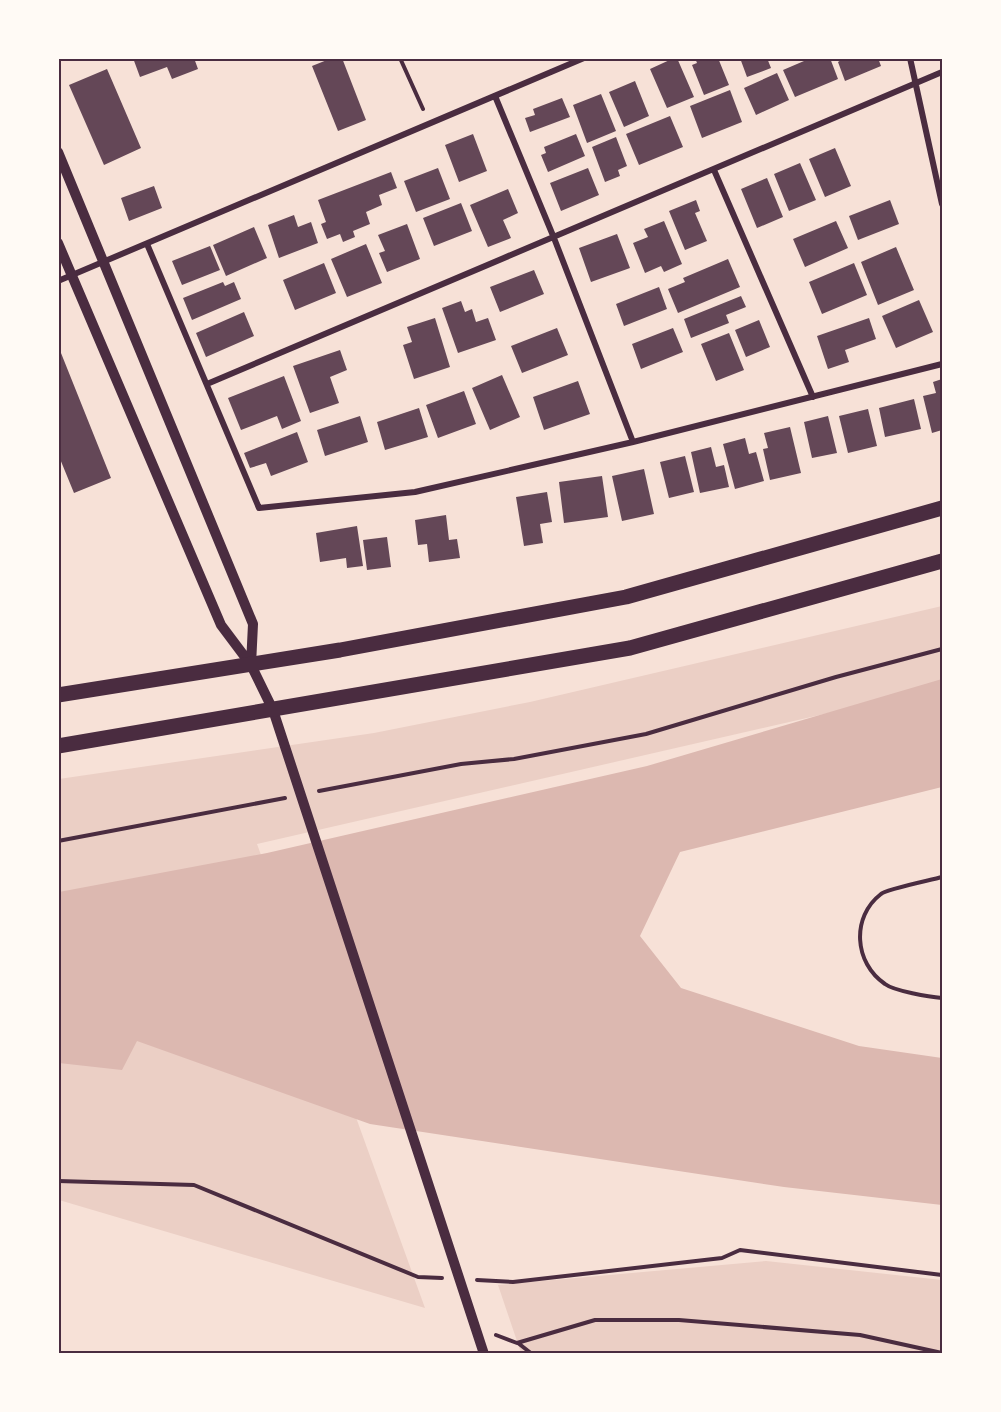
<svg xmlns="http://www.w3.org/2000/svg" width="1001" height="1412" font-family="Raleway,sans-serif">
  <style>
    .green { fill: #ebcfc5 }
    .water { fill: #dcb8b0 }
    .building { fill: #644757 }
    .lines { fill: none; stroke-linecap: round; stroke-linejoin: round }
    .path { stroke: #4a2c40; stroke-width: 4 }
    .minor { stroke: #4a2c40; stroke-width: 6 }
    .tertiary { stroke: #4a2c40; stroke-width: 10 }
    .primary { stroke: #4a2c40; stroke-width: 15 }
    .neatline { fill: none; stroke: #4a2c40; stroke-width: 2 }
  </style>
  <rect width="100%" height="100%" fill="#f7e1d7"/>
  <path class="green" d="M942,606V687L257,844L425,1308L59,1200V779L374,733L530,702Z
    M766,1261L942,1280V1353H521L498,1285Z"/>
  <path class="water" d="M942,679V787L680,852L640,936L681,988L859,1046L942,1058V1205L784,1187L370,1124L137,1041L122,1070L59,1063V892L267,853L647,766Z"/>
  <path class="building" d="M133,58H194L198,69L172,79L167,67L140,77Z
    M332,58H342L366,120L338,131L312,66Z
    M674,58H677L694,97L667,108L650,69Z
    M695,58H718L729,85L704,95L692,65L697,63Z
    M740,58H767L771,68L747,77Z
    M811,58H830L838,79L795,97L783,70Z
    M844,58H878L881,66L845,81L838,62Z
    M107,69L141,148L104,165L69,85Z
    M777,73L789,100L756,115L744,88Z
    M635,81L649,116L624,127L609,92Z
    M730,90L742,122L702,138L690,106Z
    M601,94L616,131L587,143L573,105Z
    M562,98L570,117L530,132L525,118L535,115L533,109Z
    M670,116L683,147L639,165L626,134Z
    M473,134L487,171L459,182L445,145Z
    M576,134L585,156L548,172L541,155L546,153L544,147Z
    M616,137L627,166L618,170L620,176L605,182L592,147Z
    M835,148L851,186L825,197L809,159Z
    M800,163L816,200L789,211L774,174Z
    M438,168L450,199L416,212L404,181Z
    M588,168L599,195L561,211L550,183Z
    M391,172L397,188L379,195L382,205L366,212L370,224L353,231L355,237L343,242L340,234L327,239L321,224L326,222L318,200Z
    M767,178L783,217L757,228L741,189Z
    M154,186L162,208L129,221L121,198Z
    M508,189L518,213L503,220L511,238L488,247L470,205Z
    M696,200L700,211L695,213L707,241L685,250L669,211Z
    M890,200L899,224L858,240L849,216Z
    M461,203L472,231L434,246L423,218Z
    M294,215L298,227L311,222L318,243L279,258L268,225Z
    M664,221L682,264L664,272L661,266L645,273L633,243L648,237L644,229Z
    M836,221L848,248L805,267L793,239Z
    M407,224L420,259L387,272L379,253L385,251L378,235Z
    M254,227L267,258L226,276L213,245Z
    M617,234L630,268L591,282L579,248Z
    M366,244L382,283L347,297L331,259Z
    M210,246L220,270L182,285L172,261Z
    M896,247L914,290L878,305L861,262Z
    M728,259L740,287L678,313L668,289L685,282L683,278Z
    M324,263L336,293L295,310L283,280Z
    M854,263L867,295L822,314L809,282Z
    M534,270L544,294L500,312L490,287Z
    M223,282L225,286L234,282L241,299L192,320L183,298Z
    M659,287L667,309L624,326L616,304Z
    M741,296L746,307L726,315L729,323L691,338L684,319Z
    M919,300L933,332L896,348L882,316Z
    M461,301L465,312L472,309L476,322L488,318L496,340L458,353L442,308Z
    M244,312L254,336L206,357L196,333Z
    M435,318L450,367L414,379L403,345L412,342L407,327Z
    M869,318L876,339L845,350L849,362L828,369L817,336Z
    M759,320L770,347L746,357L735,330Z
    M557,328L568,355L522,373L511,346Z
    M673,328L683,352L641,369L632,344Z
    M729,333L744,370L716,381L701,344Z
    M59,348L111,478L74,493L58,454Z
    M340,350L347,370L330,377L339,403L310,413L293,366Z
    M502,375L520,417L490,430L472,388Z
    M284,376L301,421L282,429L277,416L241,430L228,398Z
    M942,379V430L932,433L923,396L936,393L933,382Z
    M578,381L590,414L544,430L533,397Z
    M464,391L476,424L438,438L426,405Z
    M914,399L921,429L885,437L879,408Z
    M419,408L428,437L385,450L377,422Z
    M868,409L877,446L848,453L839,416Z
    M360,416L368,442L325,456L317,430Z
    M828,416L837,453L812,458L804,422Z
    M790,427L801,473L770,480L763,449L768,448L764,433Z
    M297,432L308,462L271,476L266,463L250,468L244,453Z
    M745,438L749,454L756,452L764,481L735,489L723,444Z
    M711,447L716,467L724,465L729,487L700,493L691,452Z
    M685,456L694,492L669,498L660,462Z
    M644,469L654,514L622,521L612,476Z
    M602,476L608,517L564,523L559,482Z
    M547,492L552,522L540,524L543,543L524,546L516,497Z
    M446,515L449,540L457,539L460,558L429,562L427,544L418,545L415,520Z
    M357,526L363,566L347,568L346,558L320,562L316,533Z
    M387,537L391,567L367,570L363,540Z"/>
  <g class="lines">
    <path class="path" d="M400,58L423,109
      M319,791L461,764L514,759L646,734L836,677L942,649
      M58,841L285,798
      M942,877C932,880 886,889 881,894C851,917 854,963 885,984C894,991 930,997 942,998
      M58,1181L194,1185L418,1277L442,1278
      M477,1280L513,1282L722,1258L740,1250L942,1275
      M496,1335L517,1343L595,1320H679L860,1335L942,1353
      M518,1343L532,1354"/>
    <path class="minor" d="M910,58L942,204
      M495,96L554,238L633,442
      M714,170L813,397
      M147,244L259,508L415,492L633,442L942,364
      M58,281L584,58
      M207,384L942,72"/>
    <path class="tertiary" d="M58,152L253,624L251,665
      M58,243L221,625L251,665L273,710L484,1354"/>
    <path class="primary" d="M58,695L340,650L626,597L942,508
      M58,746L630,648L942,561"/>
  </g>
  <rect width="1001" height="1412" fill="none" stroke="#fffaf5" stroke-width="120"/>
  <rect x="60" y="60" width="881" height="1292" class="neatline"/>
</svg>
